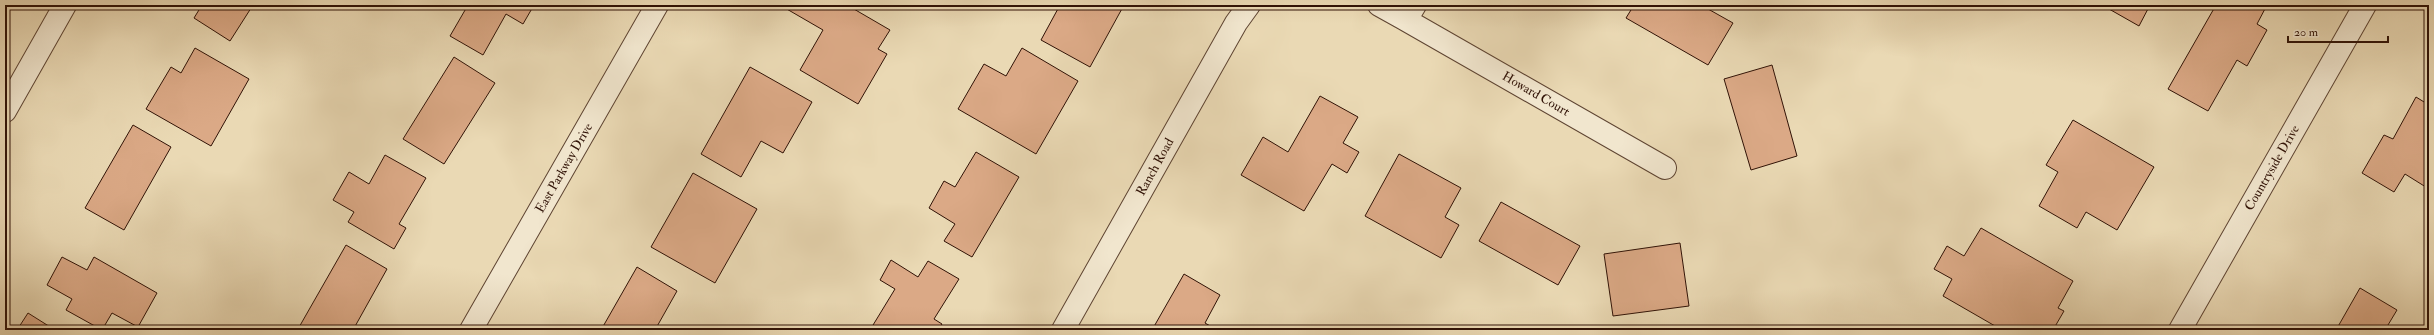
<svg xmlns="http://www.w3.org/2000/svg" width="2434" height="335" font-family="'IM FELL Double Pica',serif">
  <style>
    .building { fill: #dba986; stroke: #301206 }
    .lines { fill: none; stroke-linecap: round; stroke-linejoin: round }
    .minor-casing { stroke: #5e4432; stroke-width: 24 }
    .minor { stroke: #f1e6ce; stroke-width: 22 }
    .labels { text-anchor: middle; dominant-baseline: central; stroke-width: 4; stroke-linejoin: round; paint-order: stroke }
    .street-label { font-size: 13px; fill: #301206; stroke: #f1e6ce }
  </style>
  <rect width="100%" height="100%" fill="#ead9b4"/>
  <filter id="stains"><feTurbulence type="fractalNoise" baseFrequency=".005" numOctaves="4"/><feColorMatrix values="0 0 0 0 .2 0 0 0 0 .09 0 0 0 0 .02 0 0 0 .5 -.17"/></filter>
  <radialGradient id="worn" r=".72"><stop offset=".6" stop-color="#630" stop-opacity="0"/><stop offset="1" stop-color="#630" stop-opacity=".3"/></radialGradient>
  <path class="building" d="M202,5H253L230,41L194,18Z
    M468,5H534L523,24L506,14L483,55L450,36Z
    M787,5H847L890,30L878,49L887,54L858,104L800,70L823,30L785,8Z
    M1060,5H1124L1090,67L1041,40Z
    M1634,5H1701L1733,23L1708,65L1626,18Z
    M2102,5H2150L2139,26Z
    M2216,5H2267L2257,24L2267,30L2247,66L2237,60L2208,111L2168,89Z
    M195,48L249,79L211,146L146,109L171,67L181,73Z
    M1022,48L1078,81L1036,154L958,109L984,64L1006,76Z
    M454,57L495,83L444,164L403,139Z
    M1772,65L1797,156L1751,170L1724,79Z
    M750,67L812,102L783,153L761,141L741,177L701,154Z
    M1320,96L1358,117L1343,143L1359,152L1347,173L1332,164L1304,211L1241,175L1263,137L1288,152Z
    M2416,97L2429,105V189L2405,174L2394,192L2362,173L2384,135L2393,139Z
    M2073,120L2154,167L2117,230L2086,212L2077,228L2039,206L2058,172L2046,165Z
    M133,125L171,147L124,230L85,208Z
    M976,152L1019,177L972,257L944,241L955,224L929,208L944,181L955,187Z
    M1399,154L1461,188L1445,217L1459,225L1441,258L1365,216Z
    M385,155L426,178L399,224L406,228L394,249L348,222L354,212L333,200L349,172L369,184Z
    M693,173L757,209L715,283L651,247Z
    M1501,202L1580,246L1558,285L1479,241Z
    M1981,228L2073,281L2058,308L2064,311L2053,330H2002L1943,296L1952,279L1934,269L1947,246L1964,256Z
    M1680,243L1689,306L1613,316L1604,254Z
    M346,245L387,269L353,330H299L298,329Z
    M62,257L87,270L94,257L157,293L138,327L112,313L102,330L66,310L72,299L47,285Z
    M891,260L918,277L928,261L959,279L934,319L942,324L938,330H870L895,289L880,280Z
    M637,267L677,291L655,330H601Z
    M1184,274L1220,295L1205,323L1212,327L1210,330H1152Z
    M2360,288L2397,310L2385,330H2336Z
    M28,313L55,330H17Z"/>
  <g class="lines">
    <g class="minor-casing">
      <path id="minor" d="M1379,5L1406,20L1415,5
        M1406,20L1665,168
        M5,111L65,5
        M471,330L657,5
        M1063,330L1236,23L1249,5
        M2180,330L2365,5"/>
    </g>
    <use href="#minor" class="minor"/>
  </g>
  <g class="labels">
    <g class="street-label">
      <text transform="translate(1536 94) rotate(30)">Howard Court</text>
      <text transform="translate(1155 167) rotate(-61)">Ranch Road</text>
      <text transform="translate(564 168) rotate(-60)">East Parkway Drive</text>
      <text transform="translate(2272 168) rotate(-60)">Countryside Drive</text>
    </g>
  </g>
  <rect width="2434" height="335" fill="none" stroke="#ead9b4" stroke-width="20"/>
  <rect x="6" y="6" width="2422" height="323" fill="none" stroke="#301206" stroke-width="2"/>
  <rect x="10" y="10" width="2414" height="315" fill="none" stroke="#301206"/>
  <path d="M2288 36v6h100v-6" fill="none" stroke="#301206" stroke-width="2"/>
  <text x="2294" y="36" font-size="12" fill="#301206" stroke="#f1e6ce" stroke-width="3" paint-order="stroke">20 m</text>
  <rect width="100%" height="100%" filter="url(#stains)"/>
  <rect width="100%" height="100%" fill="url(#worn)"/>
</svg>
